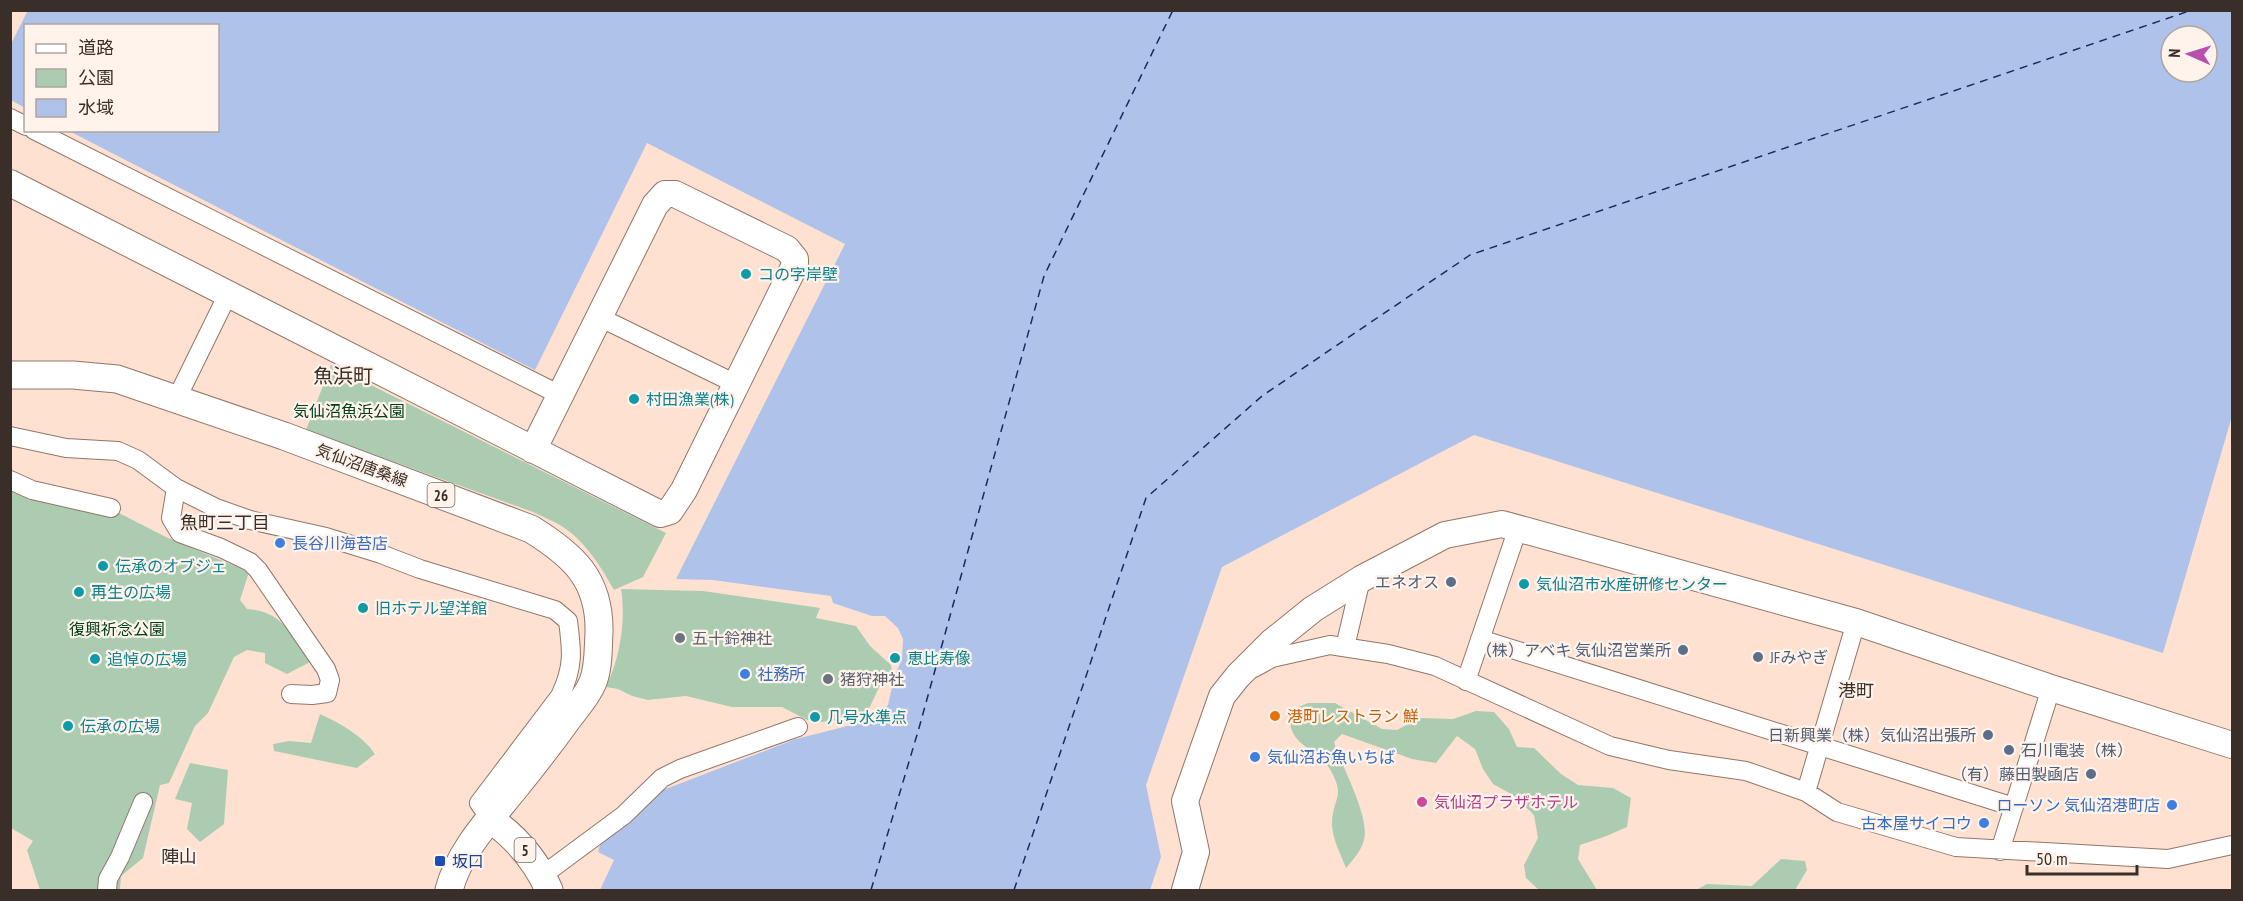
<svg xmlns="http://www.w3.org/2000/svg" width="2243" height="901" font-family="'PT Sans Narrow','Noto Sans JP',sans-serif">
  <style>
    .green { fill: #acccb2 }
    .water { fill: #aec2ea; fill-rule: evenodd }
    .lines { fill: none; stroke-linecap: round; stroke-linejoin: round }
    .ferry { stroke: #162c5c; stroke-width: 1.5; stroke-dasharray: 8 6; stroke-linecap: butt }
    .street-casing { stroke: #917669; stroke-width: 20 }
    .secondary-casing { stroke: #917669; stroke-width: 28 }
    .primary-casing { stroke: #917669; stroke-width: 29 }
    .street { stroke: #fff; stroke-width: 18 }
    .secondary { stroke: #fff; stroke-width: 26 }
    .primary { stroke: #fff; stroke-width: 27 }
    .culture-dot { fill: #0f9aa8; stroke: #fff3ec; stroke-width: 2 }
    .shop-dot { fill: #3f7fe0; stroke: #fff3ec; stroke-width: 2 }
    .service-dot { fill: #5c6f8a; stroke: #fff3ec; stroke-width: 2 }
    .worship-dot { fill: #6b7280; stroke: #fff3ec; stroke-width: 2 }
    .food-dot { fill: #e8710a; stroke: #fff3ec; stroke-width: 2 }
    .hotel-dot { fill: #d1479c; stroke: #fff3ec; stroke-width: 2 }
    .transit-dot { fill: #1a4fb4; stroke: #fff3ec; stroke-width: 2 }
    .labels { text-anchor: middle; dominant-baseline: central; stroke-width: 4.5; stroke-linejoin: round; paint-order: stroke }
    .shield { fill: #fff3ec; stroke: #746963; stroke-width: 1.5 }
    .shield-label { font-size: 15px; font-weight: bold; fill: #392e28 }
    .culture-label { font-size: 16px; fill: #0d838f; stroke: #fff3ec; text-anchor: start }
    .park-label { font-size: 16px; fill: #004018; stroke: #fff3ec }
    .street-label { font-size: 16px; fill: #392e28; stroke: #fff3ec }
    .shop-label { font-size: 16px; fill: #366cbe; stroke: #fff3ec; text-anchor: start }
    .service-label { font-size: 16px; fill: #4e5e75; stroke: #fff3ec; text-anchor: end }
    .worship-label { font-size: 16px; fill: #5b616d; stroke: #fff3ec; text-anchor: start }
    .food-label { font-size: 16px; fill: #c56008; stroke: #fff3ec; text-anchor: start }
    .hotel-label { font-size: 16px; fill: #b23c85; stroke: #fff3ec; text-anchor: start }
    .transit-label { font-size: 16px; fill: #164399; stroke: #fff3ec; text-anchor: start }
    .neighbourhood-label { font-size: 18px; fill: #392e28; stroke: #fff3ec }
    .quarter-label { font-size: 20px; fill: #392e28; stroke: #fff3ec }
  </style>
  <rect width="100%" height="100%" fill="#ffe1d2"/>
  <path class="green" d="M331,365L666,533L643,577L614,590C601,567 586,542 563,527C554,521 543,517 533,512L306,430Z
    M10,489L117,512L166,537L249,572L240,600L247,609C282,611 292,635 312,661L287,674L265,663V653L247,650L234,657L208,713L195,726L169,783L160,785L143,858L121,876L120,890H40L27,850L33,841L11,828Z
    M621,589L703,591L820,608L816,618L856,626L870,646L891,665L892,671L884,677L865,717L822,722L807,720L782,707H732L686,696L648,700L632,696L618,689L606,687C620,658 626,622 621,589Z
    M1308,703H1335L1382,729L1397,730L1419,718L1453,719L1476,711L1494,712L1509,729L1517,747L1534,748L1561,774L1578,785L1613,788L1631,798L1627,827L1604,837L1580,845L1578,859L1597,890H1539L1526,878L1524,865L1538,838L1534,815L1513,795L1493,784L1483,769L1475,749L1457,736L1436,763L1412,759L1342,734L1334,742C1342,768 1370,816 1364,840C1361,851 1353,860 1346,868C1341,855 1332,838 1332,824C1332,798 1346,798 1331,771C1317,745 1284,747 1291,710Z
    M320,714C341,724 362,735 375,754L357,768L274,751L273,744L289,741L311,743Z
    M190,763L228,770L224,824L200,842L187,829L192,803L175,799Z
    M1781,859L1805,861L1807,870L1795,890H1696L1707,884L1752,886Z"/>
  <path class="water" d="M28,10L2232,11V416L2163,653L1474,435L1222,567L1146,785L1161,857L1150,890H600L614,860L598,852L600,845L609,836L626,824L663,790L796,739L875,719L888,705L895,674L902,660L903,639L898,628L885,616H872L833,603L831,596L713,580L676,579L845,244L647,143L535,370L69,131L218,130V26H26L25,108L11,100L10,46ZM2171,36H2207V72H2171Z"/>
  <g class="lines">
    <path class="ferry" d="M871,890L919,728L1044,276L1173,10
      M1014,890L1146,498L1262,396L1470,255L2192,10"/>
    <g class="street-casing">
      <path id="street" d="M10,118L26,126
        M34,130L560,395
        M599,317L736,384
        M176,400L228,294
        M10,436L66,448L118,451L138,460L176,488L216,508L250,520L326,537L381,554L420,569L555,610L568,621C572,651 574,667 560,696L479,803L490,819
        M10,480L32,490L111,508
        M176,488L171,518L180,533L221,548L250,562L258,570L326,669L330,680L327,693L312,695L291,694
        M1480,639L2014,807
        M1345,647L1361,579
        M1254,668L1272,658L1330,645L1388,654L1435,666L1610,746L1669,760L1746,771L1806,792L1837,812L1956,847L2168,859L2232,845
        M1466,681L1518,528
        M1806,792L1856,622
        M2000,851L2051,688
        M543,875L624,815L662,778L680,769L798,727
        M107,890L108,879L120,857L143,802"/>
    </g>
    <g class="secondary-casing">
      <path id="secondary" d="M10,183L660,514L670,511L684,490L795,265V259L787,249L675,194H665L655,205L533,450
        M1185,890L1196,852L1185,801L1222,696L1238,676L1272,642L1313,609L1361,579L1445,535L1502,524L1856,622L2051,688L2232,745"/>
    </g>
    <g class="primary-casing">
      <path id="primary" d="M10,375H73L117,379L284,436L531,529C573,555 600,579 599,632C598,648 599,666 593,682C587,697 574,710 565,723C549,745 532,767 515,788C490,819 459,851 449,890
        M490,819C517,838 536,860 549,890"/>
    </g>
    <use href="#street" class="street"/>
    <use href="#secondary" class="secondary"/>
    <use href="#primary" class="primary"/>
  </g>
  <g class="culture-dot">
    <circle cx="746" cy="274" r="6"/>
    <circle cx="634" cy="399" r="6"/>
    <circle cx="103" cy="566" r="6"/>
    <circle cx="1524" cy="584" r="6"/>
    <circle cx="79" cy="592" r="6"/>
    <circle cx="363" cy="608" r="6"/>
    <circle cx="895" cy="658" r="6"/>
    <circle cx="95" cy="659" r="6"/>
    <circle cx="815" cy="717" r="6"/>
    <circle cx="68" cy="726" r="6"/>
  </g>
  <g class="shop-dot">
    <circle cx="280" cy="543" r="6"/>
    <circle cx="745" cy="674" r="6"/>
    <circle cx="1255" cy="757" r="6"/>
    <circle cx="2172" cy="805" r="6"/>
    <circle cx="1984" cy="823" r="6"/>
  </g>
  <g class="service-dot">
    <circle cx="1451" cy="582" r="6"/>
    <circle cx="1683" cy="650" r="6"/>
    <circle cx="1758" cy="657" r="6"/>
    <circle cx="1988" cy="735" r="6"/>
    <circle cx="2009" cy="750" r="6"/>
    <circle cx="2091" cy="774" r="6"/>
  </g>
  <g class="worship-dot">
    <circle cx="680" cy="638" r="6"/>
    <circle cx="828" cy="679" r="6"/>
  </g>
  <circle class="food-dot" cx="1275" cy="716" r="6"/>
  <circle class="hotel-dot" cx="1422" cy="802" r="6"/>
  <rect class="transit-dot" x="434" y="855" width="12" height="12" rx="3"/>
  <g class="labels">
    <g class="shield">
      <rect x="427.5" y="483" width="27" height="24" rx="4.5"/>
      <rect x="514.5" y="838" width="21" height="24" rx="4.5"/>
    </g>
    <g class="shield-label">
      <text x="441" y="495">26</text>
      <text x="525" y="850">5</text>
    </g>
    <g class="culture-label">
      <text x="758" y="274">コの字岸壁</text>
      <text x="646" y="399">村田漁業(株)</text>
      <text x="115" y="566">伝承のオブジェ</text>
      <text x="1536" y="584">気仙沼市水産研修センター</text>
      <text x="91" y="592">再生の広場</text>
      <text x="375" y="608">旧ホテル望洋館</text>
      <text x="907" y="658">恵比寿像</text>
      <text x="107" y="659">追悼の広場</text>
      <text x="827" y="717">几号水準点</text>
      <text x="80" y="726">伝承の広場</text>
    </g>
    <g class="park-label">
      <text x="349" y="411">気仙沼魚浜公園</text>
      <text x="117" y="629">復興祈念公園</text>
    </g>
    <g class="street-label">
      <text transform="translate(362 465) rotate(20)">気仙沼唐桑線</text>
    </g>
    <g class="shop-label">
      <text x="292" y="543">長谷川海苔店</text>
      <text x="757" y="674">社務所</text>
      <text x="1267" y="757">気仙沼お魚いちば</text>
      <text x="2160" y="805" text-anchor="end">ローソン 気仙沼港町店</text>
      <text x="1972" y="823" text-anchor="end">古本屋サイコウ</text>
    </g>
    <g class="service-label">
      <text x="1439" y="582">エネオス</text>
      <text x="1671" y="650">（株）アベキ 気仙沼営業所</text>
      <text x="1770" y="657" text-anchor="start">JFみやぎ</text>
      <text x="1976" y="735">日新興業（株）気仙沼出張所</text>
      <text x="2021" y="750" text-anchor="start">石川電装（株）</text>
      <text x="2079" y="774">（有）藤田製凾店</text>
    </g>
    <g class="worship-label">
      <text x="692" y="638">五十鈴神社</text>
      <text x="840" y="679">猪狩神社</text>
    </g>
    <g class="food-label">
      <text x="1287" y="716">港町レストラン 鮮</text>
    </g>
    <g class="hotel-label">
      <text x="1434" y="802">気仙沼プラザホテル</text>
    </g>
    <g class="transit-label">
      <text x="452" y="861">坂口</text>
    </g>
    <g class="neighbourhood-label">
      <text x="225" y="522">魚町三丁目</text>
      <text x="1856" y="690">港町</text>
      <text x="179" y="856">陣山</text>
    </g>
    <g class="quarter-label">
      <text x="343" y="376">魚浜町</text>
    </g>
  </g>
  <rect width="2243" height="901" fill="none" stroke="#392e28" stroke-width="24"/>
  <rect x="24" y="24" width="195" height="108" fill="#fff3ec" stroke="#b0a49e" stroke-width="1.5"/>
  <rect x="36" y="44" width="30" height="9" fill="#ffffff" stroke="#b0a49e" stroke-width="1.5"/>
  <text x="78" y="54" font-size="18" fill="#392e28">道路</text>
  <rect x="36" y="69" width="30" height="18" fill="#acccb2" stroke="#b0a49e" stroke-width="1.5"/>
  <text x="78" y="84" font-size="18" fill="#392e28">公園</text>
  <rect x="36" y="99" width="30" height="18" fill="#aec2ea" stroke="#b0a49e" stroke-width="1.5"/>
  <text x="78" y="114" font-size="18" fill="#392e28">水域</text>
  <g transform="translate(2189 54) rotate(273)"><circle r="28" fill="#fff3ec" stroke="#b0a49e" stroke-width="1.5"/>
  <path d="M0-4.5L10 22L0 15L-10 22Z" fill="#b94fb0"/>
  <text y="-9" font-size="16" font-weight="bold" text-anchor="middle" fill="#392e28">N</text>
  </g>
  <path d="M2027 865v9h110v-9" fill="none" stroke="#392e28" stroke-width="3"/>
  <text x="2036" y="865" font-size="18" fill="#392e28" stroke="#fff3ec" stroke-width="4.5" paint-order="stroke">50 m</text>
</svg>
